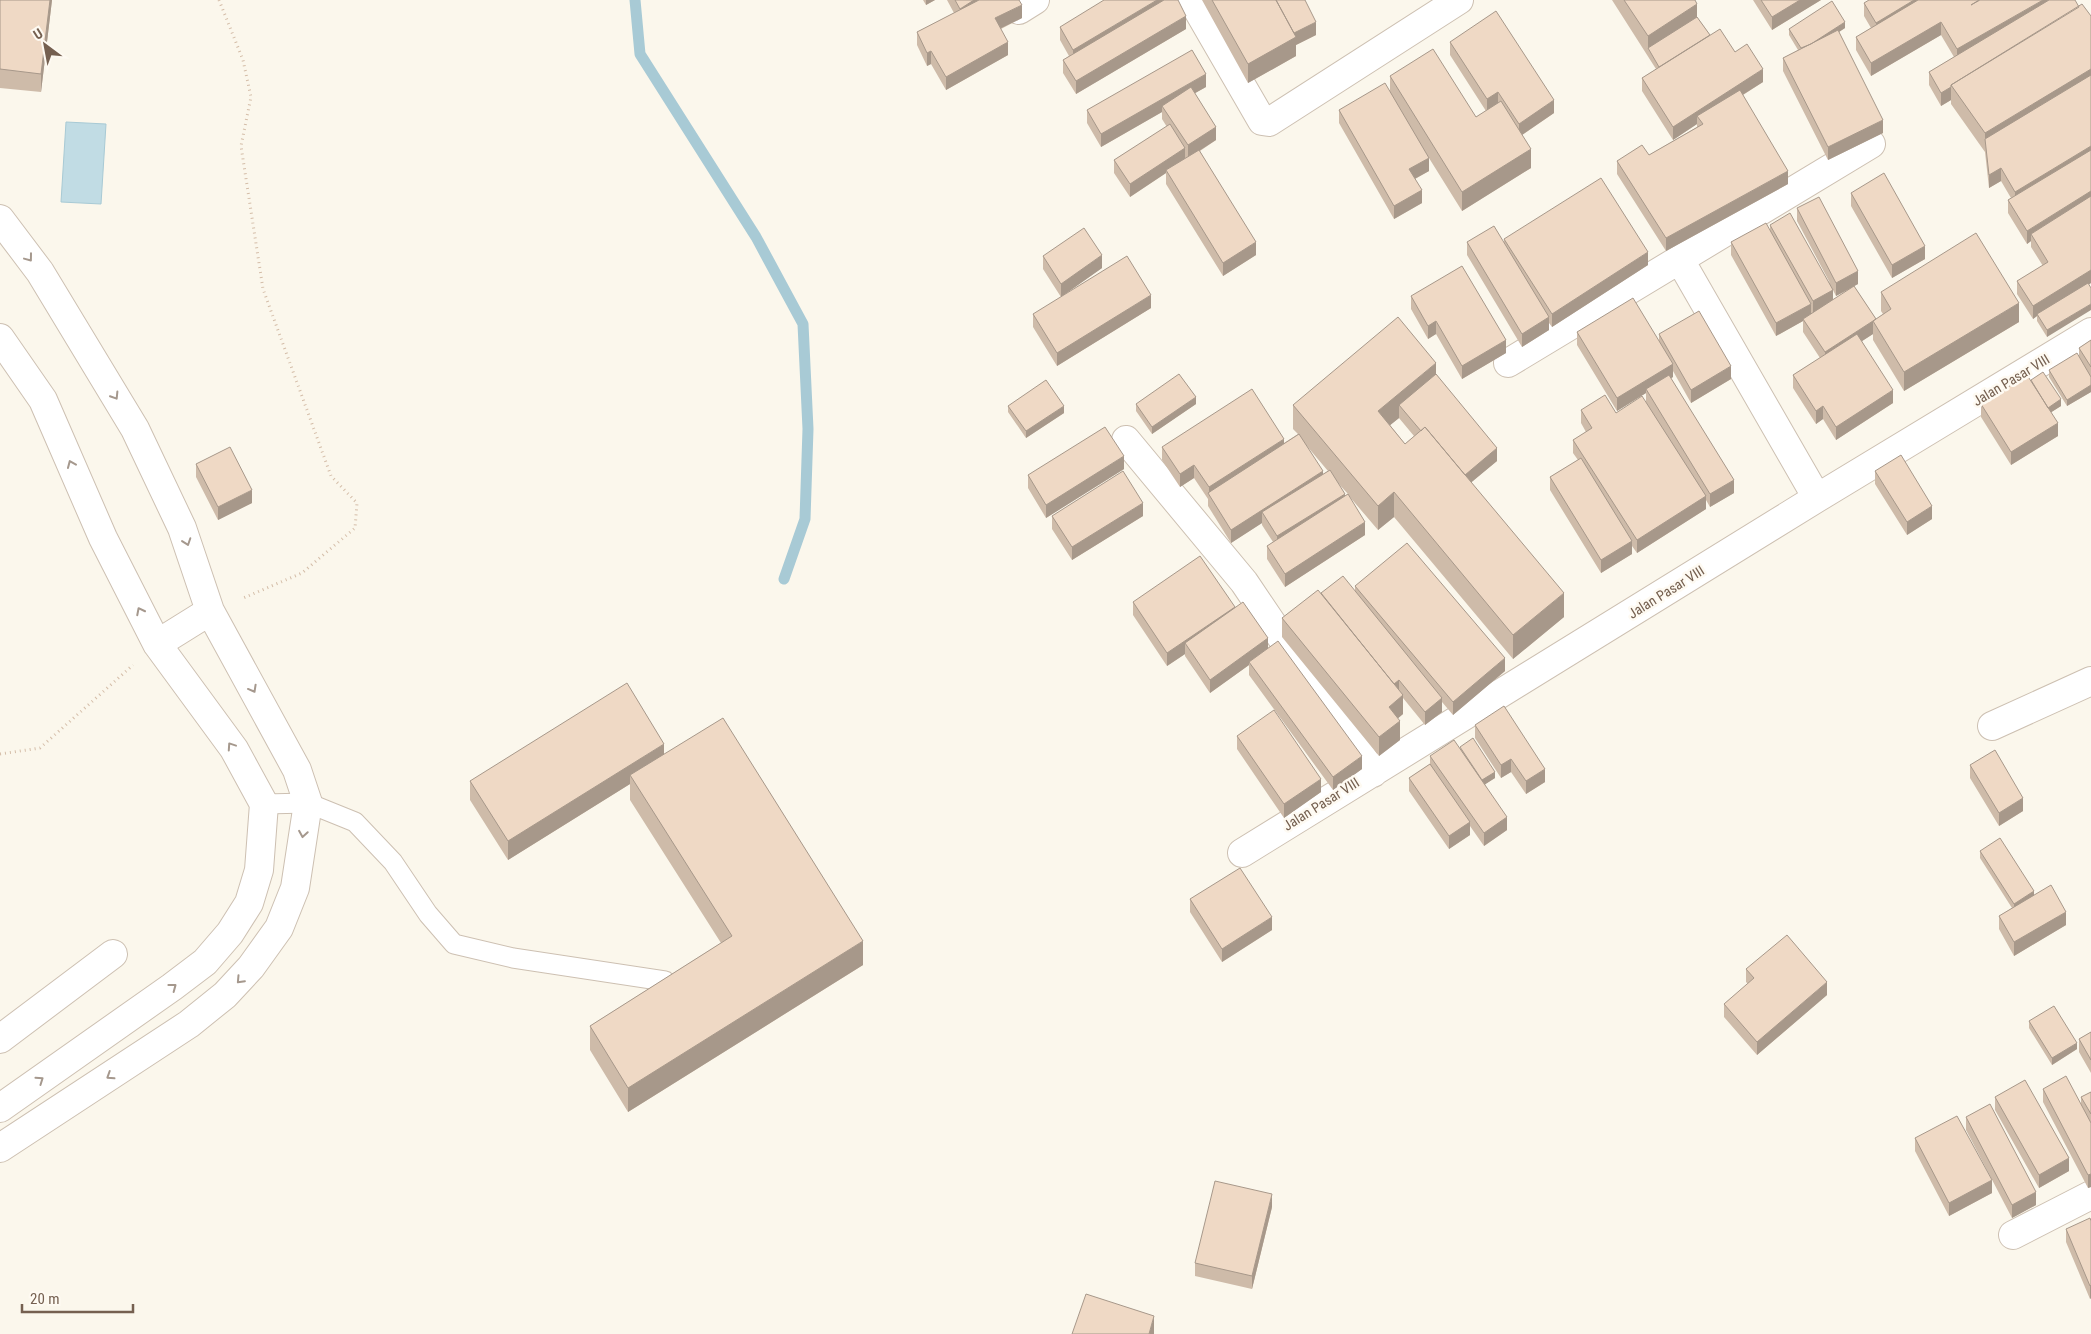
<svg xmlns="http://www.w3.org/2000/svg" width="2091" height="1334" font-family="'Roboto Condensed',sans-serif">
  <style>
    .water { fill: #c1dce4; stroke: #a8cad5 }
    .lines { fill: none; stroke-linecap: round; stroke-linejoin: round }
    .stream { stroke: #a8cad5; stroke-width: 11 }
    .service-casing { stroke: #cdc0b2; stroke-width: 21 }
    .minor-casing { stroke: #cdc0b2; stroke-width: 30 }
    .path { stroke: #d4bda8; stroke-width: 3; stroke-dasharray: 1 4; stroke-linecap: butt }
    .service { stroke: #fff; stroke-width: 19 }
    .minor { stroke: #fff; stroke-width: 28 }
    .wall { fill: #cebba9; fill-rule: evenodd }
    .shaded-wall { fill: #a7988a }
    .building { fill: #efd9c5; stroke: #a7988a }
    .oneway { stroke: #a5988d }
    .labels { text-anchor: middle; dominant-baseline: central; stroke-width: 5; stroke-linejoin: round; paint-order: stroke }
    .street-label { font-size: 14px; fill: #756050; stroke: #fefaf2 }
  </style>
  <rect width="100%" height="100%" fill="#fbf7ec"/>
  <path class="water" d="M66,122L106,124L101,204L61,202Z"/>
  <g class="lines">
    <path class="stream" d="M635,0L640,54L756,237L803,324L808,429L805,519L784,579"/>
    <g class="service-casing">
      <path id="service" d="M264,804L308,803L355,822L393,862L428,914L454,944L513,958L665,981"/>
    </g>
    <g class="minor-casing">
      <path id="minor" d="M1192,0L1262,121L1269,122L1459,0
        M1019,10L1035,0
        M0,219L40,272L135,429L182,528L210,611L297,770L308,803L295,888L279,928L251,967L225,995L189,1024L0,1148
        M1680,260L1817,498
        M0,338L43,400L103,538L157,644L234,749L264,804L259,870L249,903L230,933L205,962L172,987L0,1108
        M1508,363L1871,144
        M1126,440L1244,582L1373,773
        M157,644L210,611
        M1992,726L2091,681
        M1242,853L1817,498L2091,332
        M0,1039L113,954
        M2013,1235L2091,1195"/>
    </g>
    <path class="path" d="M219,0L243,60L251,97L241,146L263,289L331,476L357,503L355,528L302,573L241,599
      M0,754L40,748L133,665"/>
    <use href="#service" class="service"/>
    <use href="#minor" class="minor"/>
  </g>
  <path class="wall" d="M0,0H52L41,92L0,88Z
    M923,0H935L926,5Z
    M947,0H1019L1022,18L1001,29L1008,55L946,90L931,64L927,66L917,45V32L954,13Z
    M1202,0H1305L1316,35L1296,45V56L1248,83Z
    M1612,0H1695L1697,17L1710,35L1735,52L1763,82L1743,95L1788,184L1666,251L1617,174V161L1649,155L1697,127V124L1673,140L1642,91V78L1656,69Z
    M1753,0H1821L1772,30Z
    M1864,3L2079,7L2091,16V283L2089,284L2047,337L2037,321V316L2033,319L2017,294V281L2043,266L2031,247V241L2027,244L2008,213V200L2011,198L2001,181L1989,188L1985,152L1951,104V100L1941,106L1929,85V72L1954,57L1941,35L1871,76L1856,50V37L1871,28L1864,16Z
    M1060,27L1186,29L1076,94L1063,73V60L1069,56L1060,40Z
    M1845,28L1839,32L1883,133L1828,160L1783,71V58L1798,50L1789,35V29Z
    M1450,42L1554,113L1522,135L1531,168L1462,211L1419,142L1429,171L1415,179L1422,203L1394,219L1339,123V110L1390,92V76L1476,117L1486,111L1450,55Z
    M1206,87L1195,93L1216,140L1200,151L1256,255L1223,276L1166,184V173L1130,197L1114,173V160L1167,127L1162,119V112L1101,147L1087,123V110Z
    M1851,193L1925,259L1892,278L1851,206Z
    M1797,208L1858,284L1854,286L1876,319L1883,314L1881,311V292L2019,322L1904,391L1873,340V334L1862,341L1893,403L1836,440L1823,419L1816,424L1793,388V375L1820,358L1803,332V321L1776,336L1731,255V242L1770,230V225L1830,283L1797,221ZM1850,289L1833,300V290L1836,296Z
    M1504,239L1648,265L1552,327L1549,323V330L1522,347L1467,255V242H1504Z
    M1043,256L1102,268L1061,297L1043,269Z
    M1411,296L1506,353L1462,379L1436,334L1428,339L1411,309Z
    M1151,308L1057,366L1033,327V314Z
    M1577,332L1659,342V334L1731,379L1691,403L1673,371V377L1671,378L1734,493L1710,507L1706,500V509L1637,553L1632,546V554L1601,573L1550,490V477L1578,460L1573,453V440L1586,432L1581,423V410L1616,413L1646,401V393L1617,411L1577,345Z
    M2091,340V392L2067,406L2049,377V370L2079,358V348Z
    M1436,374L1497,461L1471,482L1564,617L1513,659L1394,517L1378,530L1349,496L1365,535L1285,587L1267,559V546L1273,542L1262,525V523L1231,543L1208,506V499L1194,478L1180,487L1162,460V447L1284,443L1298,434L1293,429V405ZM1399,418L1414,436L1405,444L1390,425ZM1306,445L1328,471L1323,474ZM1337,482L1348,494L1345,496Z
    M2031,380L2061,406L2051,412L2058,436L2011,465L1981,417V404Z
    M1136,404H1196L1152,434L1136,411Z
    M1008,406L1064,413L1026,438L1008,412Z
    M196,464L252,503L218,520L196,477Z
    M1124,469L1046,518L1028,488V475Z
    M1875,471L1932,519L1907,535L1875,484Z
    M1052,516H1143L1072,560L1052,529Z
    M1355,586L1505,671L1453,715L1442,702V712L1425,725L1403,698V714L1398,718L1400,740L1379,756L1282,637V618L1321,593L1355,591Z
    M1133,602L1235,608L1268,648L1362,769L1333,790L1249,675V665L1210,693L1185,656V654L1167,666L1133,615Z
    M1475,725L1545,782L1526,794L1511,772L1501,778L1475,738Z
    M1237,736L1321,792L1284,818L1237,749Z
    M1460,748L1495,778L1485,784L1507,830L1484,846L1470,826V835L1449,849L1409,791V778L1430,764V756Z
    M664,754L863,965L628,1112L590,1050V1026L721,943L630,800V784L508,860L470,800V781Z
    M1970,765L2023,811L1999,826L1970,778Z
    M1980,851L2034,895L2066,925L2014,956L1999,929V916L2012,908L1980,858Z
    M1190,899L1272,930L1222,962L1190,912Z
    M1746,969L1827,995L1757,1055L1724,1017V1004L1748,984L1746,982Z
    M2029,1021L2077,1049L2052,1065L2029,1028Z
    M2091,1032V1073L2079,1052V1039Z
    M2043,1089L2081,1105V1097L2091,1092V1187L2088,1188L2043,1102Z
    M1995,1097L2069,1171L2039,1188L1995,1110Z
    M1966,1117L2036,1205L2012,1218L1966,1130Z
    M1915,1138L1992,1193L1949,1216L1915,1151Z
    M1272,1207L1252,1289L1195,1276V1263Z
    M2091,1221V1298L2090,1299L2066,1242V1229Z"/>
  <path class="shaded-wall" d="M50,0H52L41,92V74Z
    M926,0H935L926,5Z
    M974,0H996L960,22V9Z
    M1157,0H1166L1073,63V50Z
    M1800,0H1821L1772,30V17Z
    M1914,0H1935L1876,36V23Z
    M2043,0H2066L1957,62V49Z
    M1697,4V23L1648,48V36Z
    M1022,5V18L995,31V18Z
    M1186,16V29L1076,94V81Z
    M1316,22V35L1296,45V56L1248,83V64L1291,34Z
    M1845,22V28L1802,56V49Z
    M1941,22V35L1871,76V63Z
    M1008,42V55L946,90V77Z
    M931,51V64L927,66V53Z
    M1763,69V82L1701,121L1697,116V124L1673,140V127Z
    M2091,69V88L1985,139V133Z
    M1206,74V87L1165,110L1162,106V112L1101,147V134Z
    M1951,87V100L1941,106V93Z
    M1498,92V105L1487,112V99Z
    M1554,100V113L1519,137V124Z
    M1883,120V133L1828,160V147Z
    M1216,127V140L1188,158V145Z
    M2091,146V159L2015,205V192Z
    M1185,148V161L1166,170V173L1130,197V184Z
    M1531,149V168L1462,211V192Z
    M1429,158V171L1409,182V169Z
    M2001,168V181L1989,188V175Z
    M1788,171V184L1666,251V238Z
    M1422,190V203L1394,219V206Z
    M2091,191V204L2031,234V241L2027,244V231Z
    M1256,242V255L1223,276V263Z
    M1925,246V259L1892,278V265Z
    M1648,252V265L1552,327V314Z
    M1102,255V268L1061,297V284Z
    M2091,270V283L2038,316L2037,314V316L2033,319V306Z
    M1858,271V284L1836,296V283Z
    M1833,290V303L1813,314V301Z
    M1151,295V308L1057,366V353Z
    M2019,303V322L1904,391V372Z
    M1811,304V317L1803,319V321L1776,336V323Z
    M2091,304V310L2047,337V330Z
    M1549,317V330L1522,347V334Z
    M1436,321V334L1428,339V326Z
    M1873,321V334L1825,365V352Z
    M1506,340V353L1462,379V366Z
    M1436,363V387L1399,405V418L1378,435V411Z
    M1673,364V377L1648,392L1646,389V393L1617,411V398Z
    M1731,366V379L1691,403V390Z
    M2091,385V392L2067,406V400Z
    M1893,390V403L1836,440V427Z
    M1196,397V404L1152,434V427Z
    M2061,399V406L2047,415V408Z
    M1064,406V413L1026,438V431Z
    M1823,406V419L1816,424V411Z
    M2058,423V436L2011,465V452Z
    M1284,439V452L1209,494V487Z
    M1497,448V461L1461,491V478Z
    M1124,456V469L1046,518V505Z
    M1194,465V478L1180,487V474Z
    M1323,471V484L1262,512V523L1231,543V530Z
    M1734,480V493L1710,507V494Z
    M252,490V503L218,520V507Z
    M1394,492V517L1378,530V506Z
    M1345,494V507L1277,549V536Z
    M1706,496V509L1637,553V540Z
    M1143,503V516L1072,560V547Z
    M1932,506V519L1907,535V522Z
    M1365,522V535L1285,587V574Z
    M1632,541V554L1601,573V560Z
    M1564,593V617L1513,659V635Z
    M1235,607V620L1185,643V654L1167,666V653Z
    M1268,638V651L1249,662V665L1210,693V680Z
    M1505,658V671L1453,715V702Z
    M1399,680V693L1391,686Z
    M1403,695V714L1389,726V707Z
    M1442,698V712L1425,725V712Z
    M1400,721V740L1379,756V737Z
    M664,744V763L630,775V784L508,860V841Z
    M1362,756V769L1333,790V777Z
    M1511,759V772L1501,778V765Z
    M1545,769V782L1526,794V781Z
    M1495,772V778L1481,787V780Z
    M1321,779V792L1284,818V804Z
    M2023,798V811L1999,826V813Z
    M1507,817V830L1484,846V833Z
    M1470,822V835L1449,849V836Z
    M2034,891V897L2014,910V904Z
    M2066,912V925L2014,956V942Z
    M1272,917V930L1222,962V949Z
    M863,941V965L628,1112V1088Z
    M1827,982V995L1757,1055V1042Z
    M2077,1043V1049L2052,1065V1058Z
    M2069,1158V1171L2039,1188V1175Z
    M2091,1174V1187L2088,1188V1175Z
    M1992,1180V1193L1949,1216V1203Z
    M2036,1192V1205L2012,1218V1205Z
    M1272,1194V1207L1252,1289V1276Z
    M2091,1285V1298L2090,1299V1286Z
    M1154,1316V1334H1149Z"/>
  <path class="building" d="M0,0H50L41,74L0,69Z
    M955,0H974L960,9Z
    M979,0H1019L1022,5L995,18L1008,42L946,77L931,51L927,53L917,32Z
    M1104,0H1157L1073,50L1060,27Z
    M1164,0H1178L1186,16L1076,81L1063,60Z
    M1212,0H1276L1296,37L1248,64Z
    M1276,0H1305L1316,22L1294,33Z
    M1624,0H1695L1697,4L1648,36Z
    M1761,0H1800L1772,17Z
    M1869,0H1914L1876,23L1864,3Z
    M1918,0H1979L1971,5L1980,0H2043L1957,49L1941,22L1871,63L1856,37Z
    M2049,0H2075L2079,7L1951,85V87L1941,93L1929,72Z
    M1832,1L1845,22L1811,44L1801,48L1789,29Z
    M2082,4L2091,16V69L1985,133L1951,85Z
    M1496,11L1554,100L1519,124L1498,92L1487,99L1450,42Z
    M1697,17L1710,35L1659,67L1648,48Z
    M1720,29L1735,52L1747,44L1763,69L1673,127L1642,78Z
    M1838,30L1883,120L1828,147L1783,58Z
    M1433,49L1476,117L1501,101L1531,149L1462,192L1390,76Z
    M1192,50L1206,74L1101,134L1087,110Z
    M2091,75V146L2015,192L2001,168L1989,175L1985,139Z
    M1385,83L1429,158L1409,169L1422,190L1394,206L1339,110Z
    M1191,87L1216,127L1188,145L1162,106Z
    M1740,90L1788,171L1666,238L1617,161L1642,145L1649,155L1703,124L1697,116Z
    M1170,124L1185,148L1130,184L1114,160Z
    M1199,150L1256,242L1223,263L1166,170Z
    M2091,150V191L2027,231L2008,200Z
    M1884,173L1925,246L1892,265L1851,193Z
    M1601,178L1648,252L1552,314L1504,239Z
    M2091,196V270L2033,306L2017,281L2048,262L2031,234Z
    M1819,197L1858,271L1836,283L1797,208Z
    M1790,213L1833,290L1813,301L1770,225Z
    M1766,223L1811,304L1776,323L1731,242Z
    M1494,226L1549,317L1522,334L1467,242Z
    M1084,228L1102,255L1061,284L1043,256Z
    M1976,233L2019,303L1904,372L1873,321L1891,309L1881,292Z
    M1127,256L1151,295L1057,353L1033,314Z
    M1462,266L1506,340L1462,366L1436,321L1428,326L1411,296Z
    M2088,283L2091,288V304L2047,330L2037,314Z
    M1854,286L1876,319L1825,352L1803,319Z
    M1633,298L1673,364L1617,398L1577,332Z
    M1699,311L1731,366L1691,390L1659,334Z
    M1398,317L1436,363L1378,411L1405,444L1425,427L1564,593L1513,635L1394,492L1378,506L1293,405Z
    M1857,334L1893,390L1836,427L1823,406L1816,411L1793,375Z
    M2091,340V367L2079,348Z
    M2077,353L2091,377V385L2067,400L2049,370Z
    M2043,372L2061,399L2048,408L2031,380Z
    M1179,374L1196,397L1152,427L1136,404Z
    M1436,374L1497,448L1465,475L1425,427L1421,431L1399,405Z
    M1669,375L1734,480L1710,494L1646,389Z
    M2027,375L2058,423L2011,452L1981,404Z
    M1046,380L1064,406L1026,431L1008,406Z
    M1252,389L1284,439L1209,487L1194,465L1180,474L1162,447Z
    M1605,395L1616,413L1642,396L1706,496L1637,540L1573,440L1592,428L1581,410Z
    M1105,427L1124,456L1046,505L1028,475Z
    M1299,434L1323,471L1231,530L1208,493Z
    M230,447L252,490L218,507L196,464Z
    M1901,455L1932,506L1907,522L1875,471Z
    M1581,458L1632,541L1601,560L1550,477Z
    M1330,470L1345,494L1277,536L1262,512Z
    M1123,471L1143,503L1072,547L1052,516Z
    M1348,494L1365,522L1285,574L1267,546Z
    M1407,543L1505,658L1453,702L1355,586Z
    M1200,556L1235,607L1167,653L1133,602Z
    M1343,576L1442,698L1425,712L1399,680L1394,684L1321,593Z
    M1318,590L1403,695L1389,707L1400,721L1379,737L1282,618Z
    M1243,602L1268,638L1210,680L1185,643Z
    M1278,641L1362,756L1333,777L1249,662Z
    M627,683L664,744L508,841L470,781Z
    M1504,706L1545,769L1526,781L1511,759L1501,765L1475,725Z
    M1274,710L1321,779L1284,804L1237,736Z
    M723,718L863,941L628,1088L590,1026L732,936L630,775Z
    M1473,738L1495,772L1482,780L1460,747Z
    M1454,740L1507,817L1484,833L1430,756Z
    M1995,750L2023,798L1999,813L1970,765Z
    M1430,764L1470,822L1449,836L1409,778Z
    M2000,838L2034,891L2014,904L1980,851Z
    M1240,868L1272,917L1222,949L1190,899Z
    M2051,885L2066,912L2014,942L1999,916Z
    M1787,935L1827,982L1757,1042L1724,1004L1754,978L1746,969Z
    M2054,1006L2077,1043L2052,1058L2029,1021Z
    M2091,1032V1060L2079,1039Z
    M2066,1076L2091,1123V1174L2088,1175L2043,1089Z
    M2025,1080L2069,1158L2039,1175L1995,1097Z
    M2091,1092V1114L2081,1097Z
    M1990,1104L2036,1192L2012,1205L1966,1117Z
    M1957,1116L1992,1180L1949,1203L1915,1138Z
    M1215,1181L1272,1194L1252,1276L1195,1263Z
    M2090,1218L2091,1221V1285L2090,1286L2066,1229Z
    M1086,1294L1154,1316L1149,1334H1072Z"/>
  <defs><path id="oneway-chevron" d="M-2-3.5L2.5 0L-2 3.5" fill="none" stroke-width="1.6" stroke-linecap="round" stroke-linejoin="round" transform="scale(1.25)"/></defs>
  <g class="oneway">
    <use href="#oneway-chevron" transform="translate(29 258) rotate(53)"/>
    <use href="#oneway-chevron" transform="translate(115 396) rotate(58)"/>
    <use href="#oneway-chevron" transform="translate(71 464) rotate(-113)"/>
    <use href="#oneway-chevron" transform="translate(187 542) rotate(71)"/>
    <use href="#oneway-chevron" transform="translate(140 611) rotate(-117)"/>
    <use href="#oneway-chevron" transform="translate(253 689) rotate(61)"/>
    <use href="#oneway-chevron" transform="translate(231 746) rotate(-124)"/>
    <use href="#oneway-chevron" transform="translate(303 834) rotate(99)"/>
    <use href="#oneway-chevron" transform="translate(240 980) rotate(133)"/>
    <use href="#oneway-chevron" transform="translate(173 987) rotate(-37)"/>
    <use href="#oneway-chevron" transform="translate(110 1076) rotate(147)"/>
    <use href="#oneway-chevron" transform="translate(40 1080) rotate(-35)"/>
  </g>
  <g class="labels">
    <g class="street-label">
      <text transform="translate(2011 380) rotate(-31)">Jalan Pasar VIII</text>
      <text transform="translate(1666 592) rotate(-32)">Jalan Pasar VIII</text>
      <text transform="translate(1321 804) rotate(-32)">Jalan Pasar VIII</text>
    </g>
  </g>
  <g transform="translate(45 45) rotate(328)" stroke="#fefaf2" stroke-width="4" paint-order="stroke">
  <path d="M0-4L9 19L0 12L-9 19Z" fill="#756050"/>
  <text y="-8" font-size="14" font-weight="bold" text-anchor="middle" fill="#756050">U</text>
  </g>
  <path d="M22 1304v8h111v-8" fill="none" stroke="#756050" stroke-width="2.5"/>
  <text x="30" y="1304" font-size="15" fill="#756050" stroke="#fefaf2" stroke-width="4" paint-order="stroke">20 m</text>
</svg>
